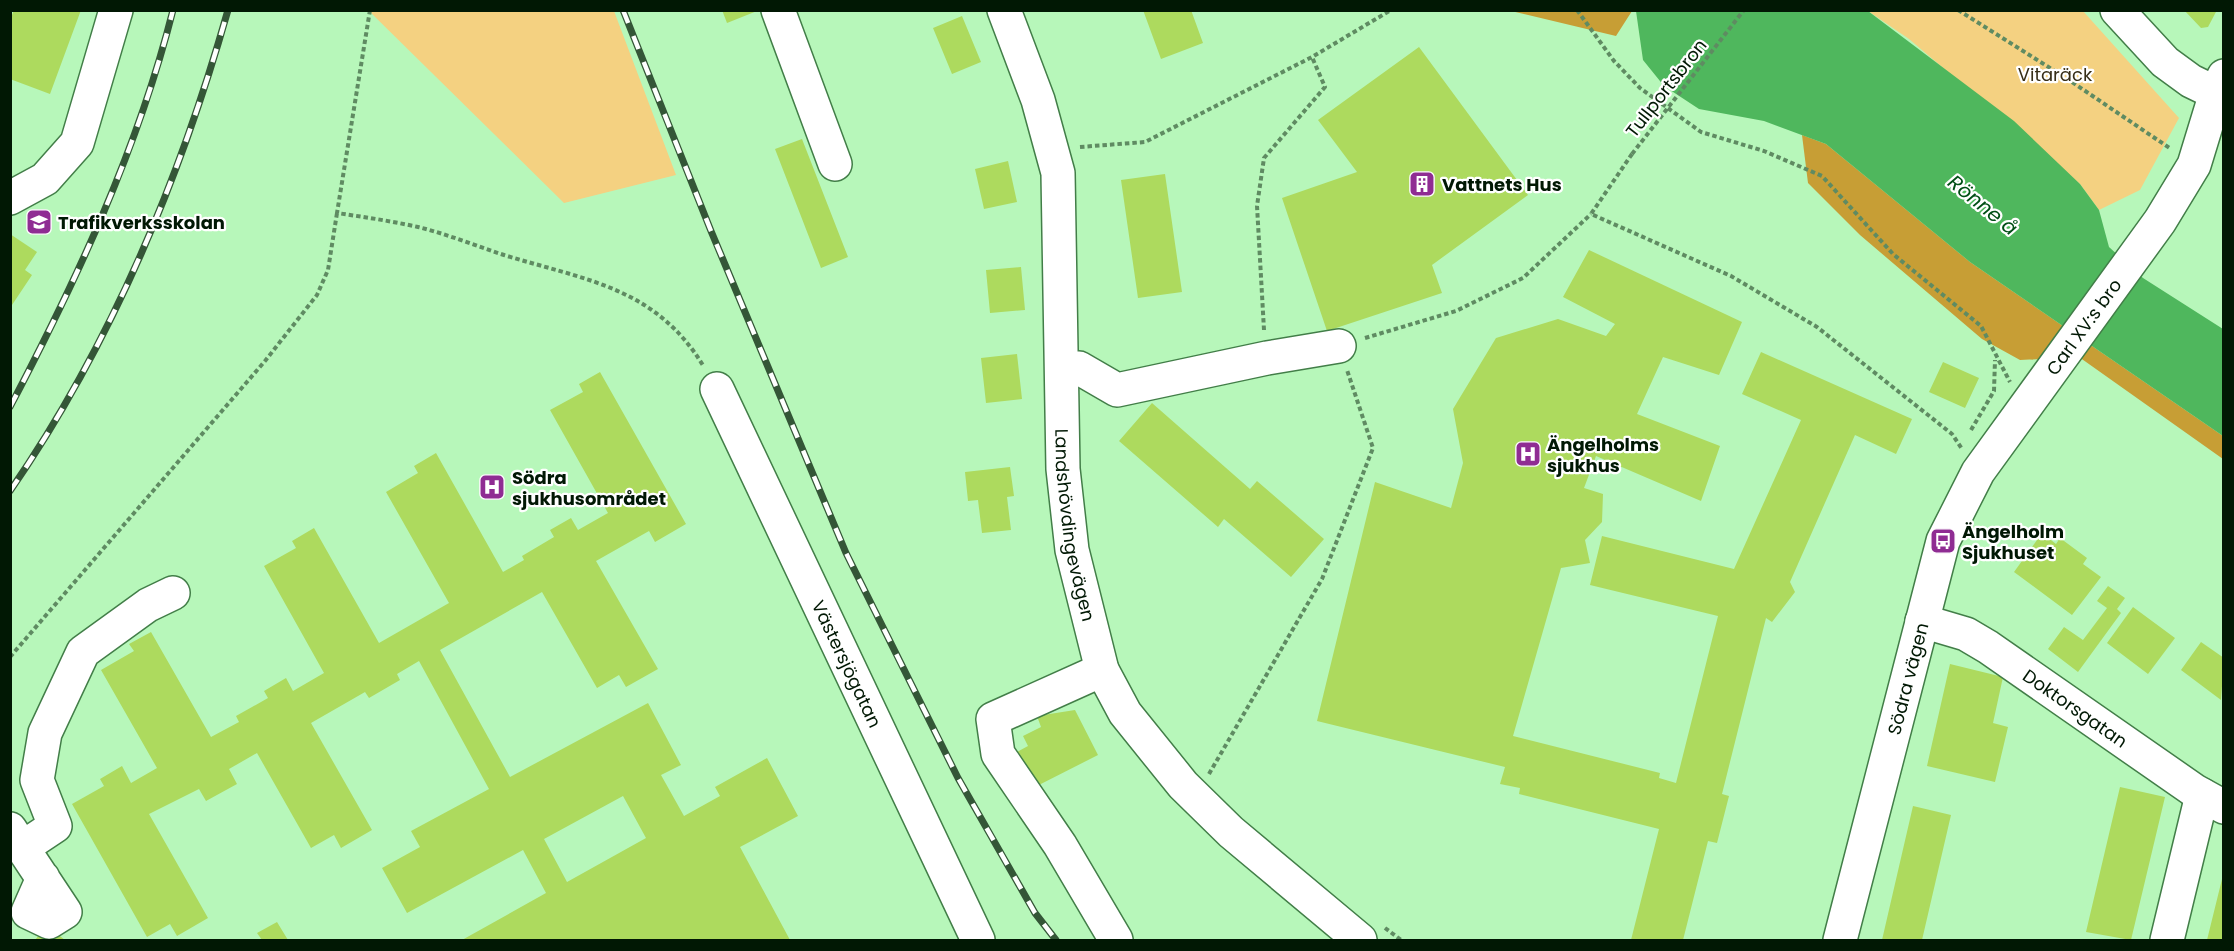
<svg xmlns="http://www.w3.org/2000/svg" width="2234" height="951" font-family="Poppins,sans-serif">
  <style>
    .green { fill: #f4d181 }
    .forest { fill: #c79e35 }
    .water { fill: #4fb75d }
    .building { fill: #adda5e; fill-rule: evenodd }
    .lines { fill: none; stroke-linecap: round; stroke-linejoin: round }
    .minor-casing { stroke: #427e48; stroke-width: 36 }
    .path { stroke: #5f8b62; stroke-width: 4; stroke-dasharray: 4.5 3; stroke-linecap: butt }
    .minor { stroke: #fff; stroke-width: 33 }
    .rail-casing { stroke: #345637; stroke-width: 7 }
    .rail { stroke: #fff; stroke-width: 4.5; stroke-dasharray: 14; stroke-linecap: butt }
    .path-bridge { stroke: #5f8b62; stroke-width: 4; stroke-dasharray: 4.5 3; stroke-linecap: butt }
    .labels { text-anchor: middle; dominant-baseline: central; stroke-width: 4.5; stroke-linejoin: round; paint-order: stroke }
    .park-label { font-size: 18px; fill: #372e18; stroke: #fff }
    .street-label { font-size: 18px; fill: #011804; stroke: #fff }
    .poi-label { font-size: 18px; font-weight: bold; fill: #011804; stroke: #fff; text-anchor: start }
    .water-label { font-size: 20px; font-style: italic; fill: #004f15; stroke: #fff }
  </style>
  <rect width="100%" height="100%" fill="#b7f7ba"/>
  <path class="green" d="M369,11H614L676,175L564,203Z
    M1868,11H2083L2179,118L2140,190L2099,210L2080,184L1909,39Z"/>
  <path class="forest" d="M1511,11H1632L1616,36Z
    M1802,135L1826,144L1970,262L2223,436V459L2079,357L2020,360L1982,339L1860,235L1808,183Z"/>
  <path class="water" d="M1636,11H1868L2014,121L2080,184L2099,210L2109,247L2143,278L2223,329V436L1970,262L1826,144L1764,121L1699,109L1664,86L1643,60Z"/>
  <path class="building" d="M14,10H81L50,94L10,79V20Z
    M722,10H757V11L727,23Z
    M1143,10H1191L1203,43L1161,59Z
    M2184,10H2217L2208,27L2201,28Z
    M962,16L981,62L952,74L933,28Z
    M1419,47L1528,195L1432,265L1442,293L1327,331L1282,198L1357,172L1318,120Z
    M802,139L848,257L821,268L775,149Z
    M1008,161L1017,202L984,209L975,169Z
    M1165,174L1182,292L1138,298L1121,180Z
    M10,234L37,252L25,270L32,275L10,308Z
    M1589,250L1742,322L1719,375L1663,357L1637,414L1720,446L1701,501L1596,456L1584,488L1603,494L1602,522L1585,540L1590,563L1561,568L1513,736L1660,773L1659,778L1676,783L1718,616L1590,585L1602,536L1734,569L1801,420L1742,394L1761,352L1912,419L1896,454L1855,435L1790,582L1795,592L1772,622L1766,618L1722,794L1729,796L1717,843L1708,841L1683,940H1631L1659,829L1519,794L1520,788L1500,784L1505,767L1317,721L1375,482L1451,508L1463,463L1453,409L1496,338L1558,319L1606,336L1615,324L1563,297Z
    M1021,267L1025,310L990,313L986,270Z
    M1017,354L1022,399L986,403L981,358Z
    M1943,362L1979,378L1965,408L1929,392Z
    M600,372L686,524L655,542L649,531L596,561L658,669L626,687L619,675L597,688L542,592L440,650L510,777L648,703L681,765L661,775L684,816L720,796L715,787L767,758L798,816L740,847L790,940H462L546,893L523,850L407,913L382,868L420,847L411,831L489,789L419,661L397,674L400,680L369,698L365,692L311,723L372,830L341,848L334,835L311,848L257,753L229,769L237,784L206,801L199,789L149,814L208,918L177,936L170,924L147,937L72,804L104,786L100,779L122,766L131,783L157,768L101,670L134,651L129,644L151,632L211,737L239,722L236,716L268,698L264,691L286,678L293,691L324,673L264,566L296,548L292,541L314,528L379,643L449,603L386,492L418,473L414,466L436,453L503,572L524,560L522,556L554,537L550,530L571,518L578,530L608,513L550,410L583,392L579,384ZM623,796L646,838L567,882L544,839Z
    M1152,403L1250,489L1257,481L1324,539L1291,577L1224,519L1218,527L1119,441Z
    M1010,467L1014,496L1007,497L1011,530L982,533L978,500L968,501L965,472Z
    M2042,533L2056,544L2060,538L2087,558L2083,564L2101,577L2072,615L2014,572Z
    M2108,586L2125,598L2117,609L2121,613L2078,672L2048,649L2064,627L2083,640L2107,608L2097,601Z
    M2133,607L2175,638L2148,674L2107,643Z
    M2201,642L2224,658L2221,700L2181,670Z
    M1950,664L2003,677L1993,723L2008,727L1995,782L1927,766Z
    M1075,710L1098,755L1031,789L1013,754L1028,746L1023,736L1041,727L1037,716Z
    M2120,787L2165,797L2131,940L2086,932Z
    M1913,806L1951,815L1922,940H1882Z
    M2223,875L2224,940H2207Z
    M277,922L288,940H262L257,933Z
    M47,926L65,940H35Z"/>
  <g class="lines">
    <g class="minor-casing">
      <g id="minor">
        <path d="M778,10L835,164"/>
        <path id="s1" d="M1004,10L1038,100L1058,173L1063,469L1072,550L1102,670L1125,713L1183,785L1231,832L1360,940"/>
        <path d="M2117,10L2165,62L2191,81L2224,97"/>
        <path d="M10,198L45,179L77,143L116,10"/>
        <path d="M1062,368H1079L1117,390L1267,358L1339,346"/>
        <path id="s2" d="M717,389L978,940"/>
        <path id="s3" d="M1922,621L1966,634L1988,647L2195,791L2224,807"/>
        <path d="M1102,670L993,719L998,754L1060,845L1116,940"/>
        <path d="M10,829L65,912L49,922L28,912L43,878"/>
        <path d="M22,848L55,826L37,780L45,733L83,652L148,605L173,593"/>
        <path id="s4" d="M1840,940L1943,541L1978,472L2160,221L2194,165L2216,93L2224,76"/>
        <path d="M2167,940L2202,795"/>
      </g>
    </g>
    <path class="path" d="M370,10L337,213C364,217 391,221 418,227C447,234 476,246 504,255C585,280 656,287 704,367
      M1577,10L1614,61L1640,88L1701,132L1764,151L1822,176L1893,254L1981,326L2010,382
      M1958,10L2069,80L2171,149
      M1080,147L1145,142L1312,57L1391,10
      M1632,154L1591,214L1731,276L1817,327L1952,434L1962,449
      M1264,330L1257,206L1264,158L1325,87L1312,57
      M1365,338L1456,311L1523,278L1591,214
      M1971,430L1994,391L1995,360
      M10,657L265,361L317,295L328,270L337,213
      M1209,774L1322,579L1373,448L1347,370
      M1385,928L1401,940"/>
    <use href="#minor" class="minor"/>
    <g class="rail-casing">
      <path id="rail" d="M623,10L711,231L846,553L958,778L1035,913L1056,940
        M10,407C76,281 138,149 173,10
        M10,491C110,346 180,179 228,10"/>
    </g>
    <use href="#rail" class="rail"/>
    <path class="path-bridge" d="M1632,154L1744,10"/>
  </g>
  <defs>
    <g id="building-square" transform="scale(1.35)"><rect x="-9" y="-9" width="18" height="18" rx="4" fill="#8f2c93" stroke="#fff"/><path d="M-4-6H4V6H1V3H-1V6H-4ZM-2.5-4.3h1.7v1.8h-1.7ZM.8-4.3h1.7v1.8H.8ZM-2.5-1h1.7V.8h-1.7ZM.8-1h1.7V.8H.8Z" fill="#fff"/></g>
    <g id="university-square" transform="scale(1.35)"><rect x="-9" y="-9" width="18" height="18" rx="4" fill="#8f2c93" stroke="#fff"/><path d="M0-5L7-2L0 1L-7-2ZM-4 1L0 2.5L4 1V4Q0 6-4 4Z" fill="#fff"/></g>
    <g id="hospital-square" transform="scale(1.35)"><rect x="-9" y="-9" width="18" height="18" rx="4" fill="#8f2c93" stroke="#fff"/><path d="M-5-5h3v3.5h4V-5h3V5h-3V1.5h-4V5h-3Z" fill="#fff"/></g>
    <g id="bus-square" transform="scale(1.35)"><rect x="-9" y="-9" width="18" height="18" rx="4" fill="#8f2c93" stroke="#fff"/><path d="M-5-6H5V4H4V6H2V4H-2V6H-4V4H-5ZM-3.5-4V0h7V-4ZM-3.5 1.2v1.5H-2V1.2ZM2 1.2v1.5H3.5V1.2Z" fill="#fff"/></g>
  </defs>
  <g fill-rule="evenodd">
    <use href="#building-square" x="1422" y="184"/>
    <use href="#university-square" x="39" y="222"/>
    <use href="#hospital-square" x="1528" y="454"/>
    <use href="#hospital-square" x="492" y="487"/>
    <use href="#bus-square" x="1943" y="541"/>
  </g>
  <g class="labels">
    <g class="park-label">
      <text x="2055" y="74">Vitaräck</text>
    </g>
    <g class="street-label">
      <text transform="translate(1666 88) rotate(-52)">Tullportsbron</text>
      <text stroke="none"><textPath href="#s4" startOffset="669">Carl XV:s bro</textPath></text>
      <text stroke="none"><textPath href="#s1" startOffset="525">Landshövdingevägen</textPath></text>
      <text stroke="none"><textPath href="#s2" startOffset="304">Västersjögatan</textPath></text>
      <text stroke="none"><textPath href="#s4" startOffset="270">Södra vägen</textPath></text>
      <text stroke="none"><textPath href="#s3" startOffset="178">Doktorsgatan</textPath></text>
    </g>
    <g class="poi-label">
      <text x="1442" y="184">Vattnets Hus</text>
      <text x="58" y="222">Trafikverksskolan</text>
      <text x="1547" y="444">Ängelholms<tspan x="1547" dy="21">sjukhus</tspan></text>
      <text x="512" y="477">Södra<tspan x="512" dy="21">sjukhusområdet</tspan></text>
      <text x="1962" y="531">Ängelholm<tspan x="1962" dy="21">Sjukhuset</tspan></text>
    </g>
    <g class="water-label">
      <text transform="translate(1983 205) rotate(39)">Rönne å</text>
    </g>
  </g>
  <rect width="2234" height="951" fill="none" stroke="#011804" stroke-width="24"/>
</svg>
